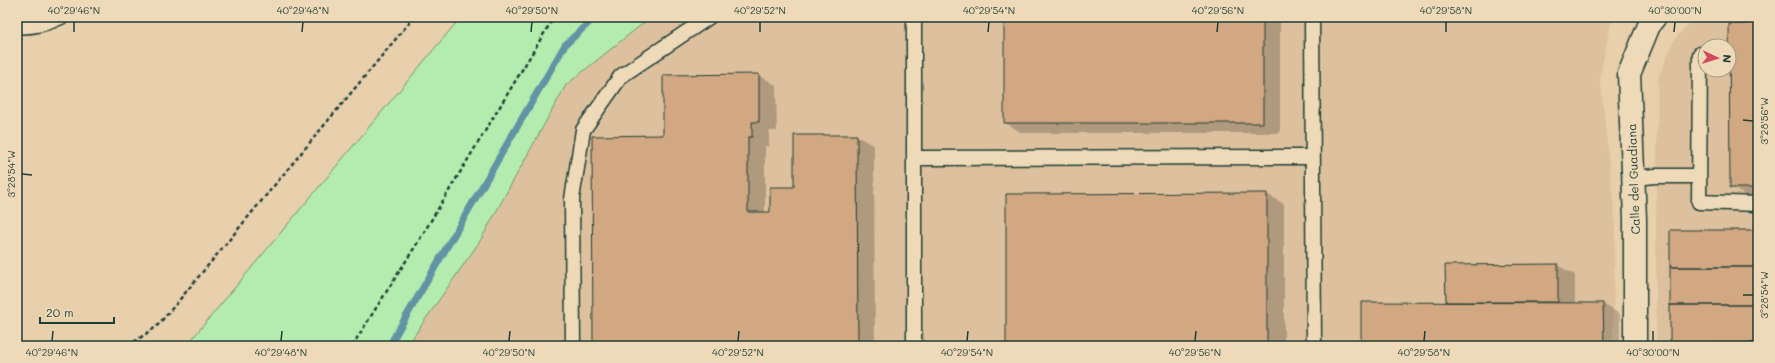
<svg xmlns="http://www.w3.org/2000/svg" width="1775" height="363" font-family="Mali,sans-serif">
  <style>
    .built { fill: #ddc19e; fill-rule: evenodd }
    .green { fill: #b4ebae; stroke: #6a9471 }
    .shadow { fill: #0003 }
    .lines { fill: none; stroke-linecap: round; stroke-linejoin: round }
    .stream { stroke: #6293a4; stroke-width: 7 }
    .building { fill: #d2a883; stroke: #1f3d34 }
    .service-casing { stroke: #1f3d34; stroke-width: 17 }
    .minor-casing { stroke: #1f3d34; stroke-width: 25 }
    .path { stroke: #1f3d34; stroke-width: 2.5; stroke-dasharray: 4 3; stroke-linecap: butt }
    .service { stroke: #eedab8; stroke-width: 14 }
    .minor { stroke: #eedab8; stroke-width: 22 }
    .ticks { fill: none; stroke: #1f3d34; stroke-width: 1.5 }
    .labels { text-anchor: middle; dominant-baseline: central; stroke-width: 3.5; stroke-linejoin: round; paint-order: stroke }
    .street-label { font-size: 12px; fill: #1f3d34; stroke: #eedab8 }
    .neatline { fill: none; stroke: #1f3d34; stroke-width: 1.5 }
    .ticks-label { font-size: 10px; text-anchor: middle; fill: #1f3d34 }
  </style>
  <rect width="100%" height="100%" fill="#e8d0ad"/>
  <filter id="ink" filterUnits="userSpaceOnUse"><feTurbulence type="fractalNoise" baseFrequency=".025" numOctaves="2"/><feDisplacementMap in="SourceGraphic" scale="8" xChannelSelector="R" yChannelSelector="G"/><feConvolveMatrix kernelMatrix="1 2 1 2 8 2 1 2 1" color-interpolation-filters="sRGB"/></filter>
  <g filter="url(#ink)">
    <path class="built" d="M651,17H1612L1600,75L1615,221L1613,346H407L480,241L566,85Z
      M1694,17H1758V346H1656V213L1658,78L1673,42ZM1705,46H1729V70H1705Z"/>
    <path class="green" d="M461,17H651L566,85L480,241L407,346H186Z"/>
    <path class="shadow" d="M1005,17H1280V133H1022L1005,123Z
      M1363,17H1524V19L1368,20Z
      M1746,17H1758V199H1751L1731,187Z
      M759,75L776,85L777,131H769V146H765V213H771L795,188L857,136L874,146L875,346H594L664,136Z
      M1267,194L1284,204V346H1007Z
      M1557,265L1575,275V303L1603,304L1620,314V346H1362L1447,303L1446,266Z"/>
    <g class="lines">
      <path class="stream" d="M389,346L565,45L595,17"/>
    </g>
    <path class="building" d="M1004,17H1263V123H1004Z
      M1745,17H1758V188H1730L1729,24H1745Z
      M759,74V122H752V137H748V212H770V187H794V135H857L858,346H593L592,136L663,135V75Z
      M1267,193V346H1006V194Z
      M1670,230H1758V267H1670Z
      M1558,264V302H1446L1445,265Z
      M1670,267H1758V305H1670Z
      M1361,302L1603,303L1604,346H1361Z
      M1670,305H1758V343H1670Z
      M1670,343H1758V346H1670Z"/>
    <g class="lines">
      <g class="service-casing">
        <path id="service" d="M914,17V346
          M1312,17L1314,346
          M17,26C31,28 49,23 61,17
          M1700,54L1699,202L1758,204
          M914,158L1312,157
          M1633,178L1656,176H1699
          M573,346L572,199L583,130L621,76L709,17"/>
      </g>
      <g class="minor-casing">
        <path id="minor" d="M1635,346V219L1629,74L1650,23L1655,17"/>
      </g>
      <path class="path" d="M128,346L156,327L176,304L414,17
        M352,346L418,242L554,17"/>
      <use href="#service" class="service"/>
      <use href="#minor" class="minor"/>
    </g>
  </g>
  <path class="ticks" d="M74,32V22M302,32L303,22M531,32L532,22M760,32V22M988,32L989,22M1217,32L1218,22M1446,32V22M1674,32L1675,22M1743,120L1753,121M22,174L32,175M1743,295H1753M52,341L53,331M281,341L282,331M509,341L510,331M738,341L739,331M967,341L968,331M1195,341L1196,331M1424,341L1425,331M1653,341V331"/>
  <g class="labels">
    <g class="street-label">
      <text transform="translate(1633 179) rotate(-92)">Calle del Guadiana</text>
    </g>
  </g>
  <rect width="1775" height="363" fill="none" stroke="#eedab8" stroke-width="44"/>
  <g transform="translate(1717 58) rotate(94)"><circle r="19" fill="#eedab8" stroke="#9b9b83"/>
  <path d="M0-3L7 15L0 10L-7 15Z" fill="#d1495b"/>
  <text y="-6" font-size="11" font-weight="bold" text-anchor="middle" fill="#1f3d34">N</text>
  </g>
  <path d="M40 317v6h74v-6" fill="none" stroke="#1f3d34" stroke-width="2"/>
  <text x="46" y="317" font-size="12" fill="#1f3d34" stroke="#eedab8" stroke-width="3" paint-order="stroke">20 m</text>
  <rect x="22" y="22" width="1731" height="319" class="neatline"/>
  <g class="ticks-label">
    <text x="74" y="14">40°29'46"N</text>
    <text x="303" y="14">40°29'48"N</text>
    <text x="532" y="14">40°29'50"N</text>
    <text x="760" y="14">40°29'52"N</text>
    <text x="989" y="14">40°29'54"N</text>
    <text x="1218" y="14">40°29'56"N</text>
    <text x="1446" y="14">40°29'58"N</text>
    <text x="1675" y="14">40°30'00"N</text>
    <text transform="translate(1764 121) rotate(-90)" y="4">3°28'56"W</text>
    <text transform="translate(11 174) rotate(-90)" y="4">3°28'54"W</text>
    <text transform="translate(1764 295) rotate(-90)" y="4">3°28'54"W</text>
    <text x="52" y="356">40°29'46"N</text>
    <text x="281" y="356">40°29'48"N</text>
    <text x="509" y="356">40°29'50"N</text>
    <text x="738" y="356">40°29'52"N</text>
    <text x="967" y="356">40°29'54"N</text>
    <text x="1195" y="356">40°29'56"N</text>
    <text x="1424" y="356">40°29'58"N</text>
    <text x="1653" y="356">40°30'00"N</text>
  </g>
</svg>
